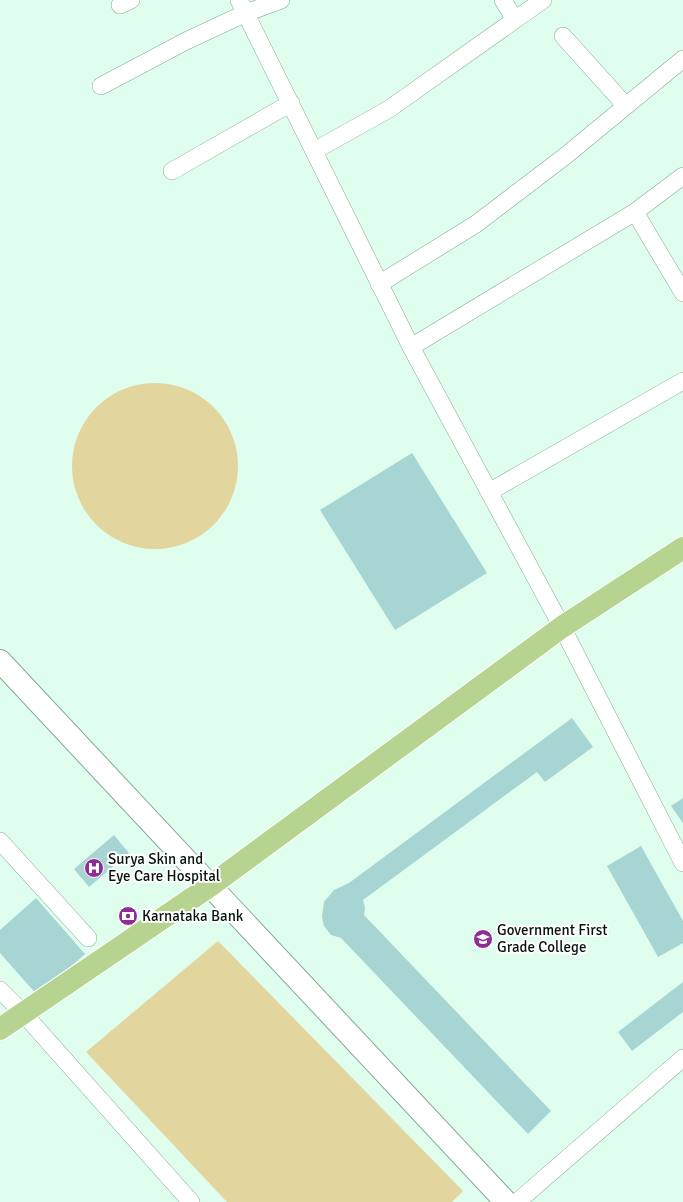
<svg xmlns="http://www.w3.org/2000/svg" width="683" height="1202" font-family="Signika,sans-serif">
  <style>
    .green { fill: #e2d69e }
    .building { fill: #a6d5d4 }
    .lines { fill: none; stroke-linecap: round; stroke-linejoin: round }
    .street-casing { stroke: #85aa97; stroke-width: 18 }
    .secondary-casing { stroke: #85aa97; stroke-width: 24 }
    .primary-casing { stroke: #fff; stroke-width: 24 }
    .street { stroke: #fff; stroke-width: 17 }
    .secondary { stroke: #fff; stroke-width: 22 }
    .primary { stroke: #b6d490; stroke-width: 22 }
    .labels { text-anchor: middle; dominant-baseline: central; stroke-width: 4; stroke-linejoin: round; paint-order: stroke }
    .poi-label { font-size: 15px; fill: #06130d; stroke: #fff; text-anchor: start }
  </style>
  <rect width="100%" height="100%" fill="#dffeed"/>
  <path class="green" d="M72 466a83 83 0 1 1 166 0a83 83 0 1 1-166 0Z
    M218,941L463,1191L452,1202H227L86,1052Z"/>
  <path class="building" d="M412,453L487,573L395,630L320,510Z
    M572,718L593,747L545,782L537,772L363,900L365,908L364,915L551,1111L528,1134L341,938L331,935L324,926L322,917L324,902L334,890L349,883Z
    M683,798V823L671,806Z
    M114,835L129,853L89,887L74,869Z
    M641,846L683,921V943L658,957L607,866Z
    M36,898L85,954L38,996L0,953V930Z
    M683,982V1012L632,1051L618,1032Z"/>
  <g class="lines">
    <g class="street-casing">
      <path id="street" d="M239,0L411,347L562,627L683,863
        M503,0L515,20
        M120,5L131,0
        M563,36L626,106
        M101,86L186,41L246,13L281,0
        M314,151L389,109L543,0
        M172,171L291,103
        M635,212L683,293
        M379,284L476,224L564,157L683,59
        M411,347L635,212L683,176
        M489,492L683,381
        M0,841L88,938
        M0,990L23,1013L191,1202
        M517,1202L683,1058"/>
    </g>
    <g class="secondary-casing">
      <path id="secondary" d="M0,661L506,1202"/>
    </g>
    <g class="primary-casing">
      <path id="primary" d="M0,1029L210,886L562,627L683,548"/>
    </g>
    <use href="#street" class="street"/>
    <use href="#secondary" class="secondary"/>
    <use href="#primary" class="primary"/>
  </g>
  <defs>
    <g id="hospital-disc" transform="scale(1)"><circle r="9.5" fill="#8e2d95" stroke="#fff"/><path d="M-5-5h3v3.5h4V-5h3V5h-3V1.5h-4V5h-3Z" fill="#fff"/></g>
    <g id="bank-disc" transform="scale(1)"><circle r="9.5" fill="#8e2d95" stroke="#fff"/><path d="M-6-4H6V4H-6ZM0-2.3a2.3 2.3 0 1 0 0 4.6a2.3 2.3 0 1 0 0-4.6Z" fill="#fff"/></g>
    <g id="university-disc" transform="scale(1)"><circle r="9.5" fill="#8e2d95" stroke="#fff"/><path d="M0-5L7-2L0 1L-7-2ZM-4 1L0 2.5L4 1V4Q0 6-4 4Z" fill="#fff"/></g>
  </defs>
  <g fill-rule="evenodd">
    <use href="#hospital-disc" x="94" y="868"/>
    <use href="#bank-disc" x="128" y="916"/>
    <use href="#university-disc" x="483" y="939"/>
  </g>
  <g class="labels">
    <g class="poi-label">
      <text x="108" y="859">Surya Skin and<tspan x="108" dy="17">Eye Care Hospital</tspan></text>
      <text x="142" y="916">Karnataka Bank</text>
      <text x="497" y="930">Government First<tspan x="497" dy="17">Grade College</tspan></text>
    </g>
  </g>
</svg>
